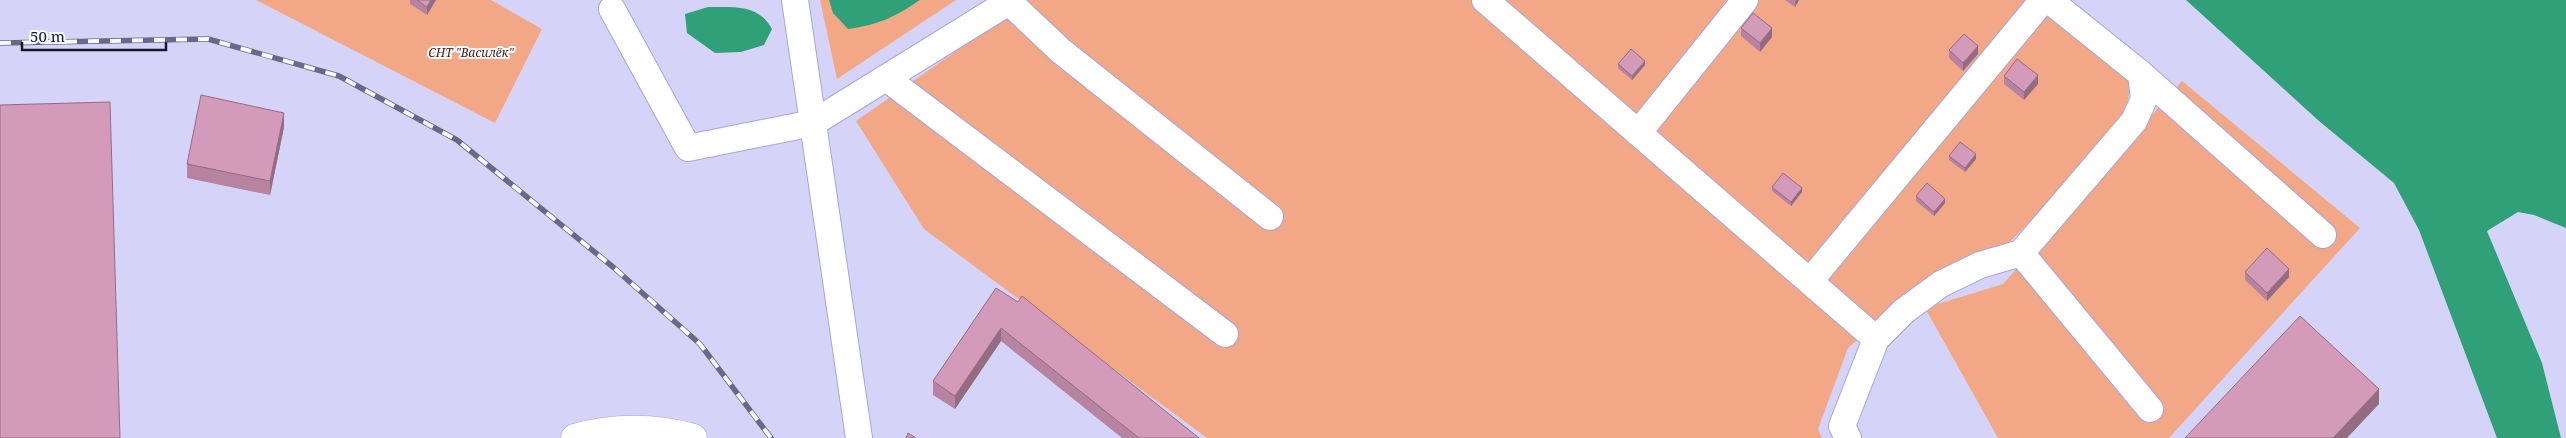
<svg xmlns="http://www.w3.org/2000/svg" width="2566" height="438" font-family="'Noto Serif',serif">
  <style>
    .green { fill: #f2a886 }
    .water { fill: #30a079 }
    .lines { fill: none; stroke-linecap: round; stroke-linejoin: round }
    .minor-casing { stroke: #a5a4dc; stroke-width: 28 }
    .major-casing { stroke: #a5a4dc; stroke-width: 29 }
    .minor { stroke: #fff; stroke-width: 26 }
    .major { stroke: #fff; stroke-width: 28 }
    .rail-casing { stroke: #6a6985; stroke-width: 5.5 }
    .rail { stroke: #f8f9ff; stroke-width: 4; stroke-dasharray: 11; stroke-linecap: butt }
    .wall { fill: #b684a0 }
    .shaded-wall { fill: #946c82 }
    .building { fill: #d49aba; stroke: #946c82 }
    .labels { text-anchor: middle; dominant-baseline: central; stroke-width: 4; stroke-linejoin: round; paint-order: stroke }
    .park-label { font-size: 12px; font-style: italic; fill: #451d07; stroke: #f8f9ff }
  </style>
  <rect width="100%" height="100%" fill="#d5d4f8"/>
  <path class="green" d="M256,0H491L542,29L495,123Z
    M820,0H956L837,79Z
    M1029,0H2029L2131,83L2123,126L1999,253L1916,289L1848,348L1818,429L1822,438H1207L924,229L856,121Z
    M2182,81L2360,228L2169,438H1998L1925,308L2003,284Z"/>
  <path class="water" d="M829,0H920C895,17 878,25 848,29L833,13Z
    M2186,0H2566V228L2534,215L2518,212L2487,231L2542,363L2561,438H2497L2419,230L2394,183L2319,121Z
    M708,7C734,7 759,4 772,29L764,45L741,52L715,53L687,33L685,14Z"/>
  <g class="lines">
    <g class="minor-casing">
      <path id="minor" d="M795,0L859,438
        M1485,0L1876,339
        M1009,2L1061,51L1270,217
        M612,9L688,148L813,123L1012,0
        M2141,74L2323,235
        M886,78L1225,334
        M1638,133L1745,0
        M2021,253L2150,409
        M1810,281L2043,0
        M1848,438L1842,426L1876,339L1904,311L1941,284L1980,265L2021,253L2134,121L2144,99L2141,74L2049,0"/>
    </g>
    <g class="major-casing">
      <path id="major" d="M575,438C612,427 656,427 693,438"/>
    </g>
    <use href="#minor" class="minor"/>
    <use href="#major" class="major"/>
    <g class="rail-casing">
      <path id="rail" d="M0,43L208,39L339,76L457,140L613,267L700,344L771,438"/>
    </g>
    <use href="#rail" class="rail"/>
  </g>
  <path class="wall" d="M410,0H436L427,15L410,4Z
    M1785,0H1799L1795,7Z
    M1741,28L1772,37L1760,52L1741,36Z
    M1949,50L1978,54L1963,71L1949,58Z
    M1618,64L1645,65L1632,80L1618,68Z
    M2004,76L2038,84L2024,100L2004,84Z
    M284,127L270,195L187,178V164Z
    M1949,156L1976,159L1965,172L1949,160Z
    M1772,187L1802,192L1791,206L1772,191Z
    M1916,196L1945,203L1934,216L1916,201Z
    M2245,272L2289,277L2267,301L2245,280Z
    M996,288L1199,438H1122L1001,341L955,409L933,395V381Z"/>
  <path class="shaded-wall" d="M431,0H436L427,15V7Z
    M1796,0H1799L1795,7V2Z
    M1772,28V37L1760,52V43Z
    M1978,46V54L1963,71V63Z
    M1645,61V65L1632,80V76Z
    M2038,75V84L2024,100V92Z
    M284,113V127L270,195V181Z
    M1976,154V159L1965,172V168Z
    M1802,188V192L1791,206V202Z
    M1945,199V203L1934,216V212Z
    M2289,269V277L2267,301V293Z
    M1001,328V341L955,409V396Z
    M2379,389V404L2347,438H2333Z"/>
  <path class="building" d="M417,0H431L427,7Z
    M1753,13L1772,28L1760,43L1741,28Z
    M1964,34L1978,46L1963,63L1949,50Z
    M1631,49L1645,61L1632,76L1618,64Z
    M2017,59L2038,75L2024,92L2004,76Z
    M201,95L284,113L270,181L187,164Z
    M110,102L120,438H0V105Z
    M1960,142L1976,154L1965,168L1949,156Z
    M1783,173L1802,188L1791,202L1772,187Z
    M1927,183L1945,199L1934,212L1916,196Z
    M2267,248L2289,269L2267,293L2245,272Z
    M996,288L1018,302L1022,296L1199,438H1139L1001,328L955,396L933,381Z
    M2300,316L2379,389L2333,438H2185Z
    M908,433L916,438H906Z"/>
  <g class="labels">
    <g class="park-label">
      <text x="471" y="52">СНТ "Василёк"</text>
    </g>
  </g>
  <path d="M22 42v8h144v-8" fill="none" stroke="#17162b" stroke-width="2.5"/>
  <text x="30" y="42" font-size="15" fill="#17162b" stroke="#f8f9ff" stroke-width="4" paint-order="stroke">50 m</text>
</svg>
